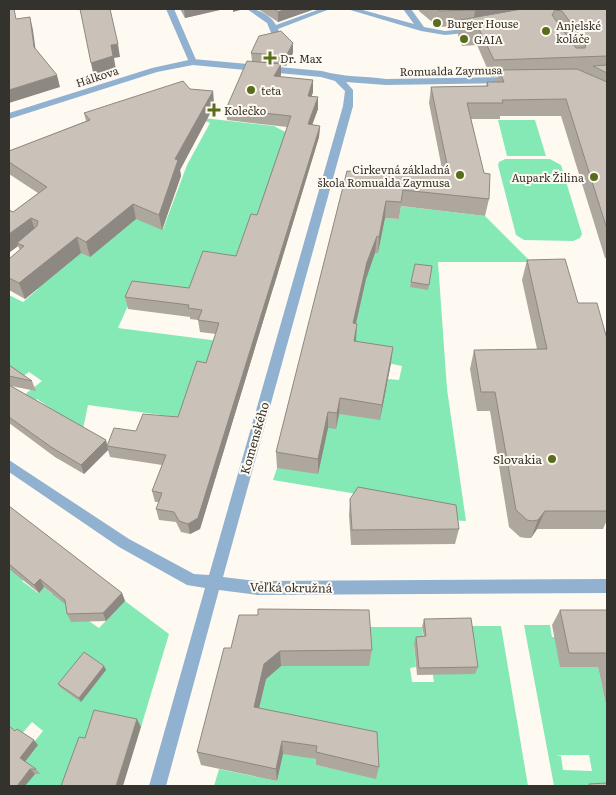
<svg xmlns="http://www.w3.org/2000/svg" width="616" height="795" font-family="Literata,serif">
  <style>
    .green { fill: #85e9b6; fill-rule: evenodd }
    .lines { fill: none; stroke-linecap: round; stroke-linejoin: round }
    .service { fill: #91b1d1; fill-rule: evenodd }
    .pedestrian { fill: #91b1d1; fill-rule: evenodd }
    .minor { fill: #91b1d1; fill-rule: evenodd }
    .wall { fill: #aea79e }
    .shaded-wall { fill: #8d8881 }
    .building { fill: #cac2b8; stroke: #8d8881; fill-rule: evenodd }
    .poi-dot { fill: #596e1d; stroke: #fffaf1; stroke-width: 2 }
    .labels { text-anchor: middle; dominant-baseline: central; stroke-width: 4; stroke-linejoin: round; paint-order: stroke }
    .far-poi-label { font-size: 11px; fill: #34322d; stroke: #fffaf1; text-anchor: start }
    .far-street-label { font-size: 11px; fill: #34322d; stroke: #fffaf1 }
    .street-label { font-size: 12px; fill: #34322d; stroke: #fffaf1 }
    .poi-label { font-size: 12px; fill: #34322d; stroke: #fffaf1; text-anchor: end }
  </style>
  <rect width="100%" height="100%" fill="#fffaf1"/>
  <path class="green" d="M195,117L274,126L289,134L278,273L274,286L242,282L234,304L134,292L118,328L219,341L183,418L88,405L82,434L58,459L42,447L65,418L37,399L34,401L24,395L42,381L29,372L9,386V295L23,302L38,289L33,286L79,195L163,229L187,165L210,123Z
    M498,120H535L546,156H507Z
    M505,159H550L561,165L582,234L580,238L573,241L524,240L516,235L498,165L499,162Z
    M401,206L485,216L531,262H438L447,389L466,521L449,520L357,494L273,480L277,468L328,428L352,340L364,252L378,253L385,218L399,219ZM368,359L402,366L399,380L388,379L386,389Z
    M9,557L44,560L22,581L38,593L44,587L52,594L81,566L76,622L86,619L99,628L125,601L169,634L141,727L70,786H25L37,771L25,762L38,745L34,742L43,731L32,722L9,749Z
    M524,625H550L552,637H555L561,667H598L607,710V786H554ZM557,755H589L592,771L563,770L561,756Z
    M468,626H501L528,786H214L219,769L277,781L287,735L256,721L267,673L274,666H369L367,627H422L424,644L414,645L416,667L410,668L412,682H434L432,668ZM374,745L357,774L316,765L317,759L311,758Z"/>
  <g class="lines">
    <path class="service" d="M166,9H174L197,62L196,64L189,62Z"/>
    <path class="pedestrian" d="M247,9C257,8 271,15 276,25L320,9H330L278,29L280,35L276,37L272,35L267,23Z
      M347,9H359L414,24L403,9H411L424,27L445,31L475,28L479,30L475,32L445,35L421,31Z"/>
    <path class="minor" d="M193,59L322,71C343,77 364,76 386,79L513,77L517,80L513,83L386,85L346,82L353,90V106L223,577L257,581L607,579V593L257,595L219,590L166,786H149L205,588L187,585L119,547L9,472V460L129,539L194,574L209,575L343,106L345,91L335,81L321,77L193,65L157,72L9,119V113L152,68Z"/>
  </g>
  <path class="wall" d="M180,9H224L185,18Z
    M258,9H315L278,22Z
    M419,9H607V258H605L561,116H500V119H471L489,199L485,216L401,206L399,219L385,218L378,253H375L366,279L356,324V341L391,363L380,420L339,414L336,429L328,428L318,474L277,468L276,452L361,172H387L443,174L429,103L431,87L486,86L487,82H496L498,76L491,77L477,45L462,46L458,35L459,26L438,27L419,11Z
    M251,53H293L286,66L281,65V75L280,77L313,80V92L311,97H318V109L312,125L320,126L319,137L200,529L190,534L181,532L176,522L159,520L156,509L159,502H155L152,491L162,465L110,457L108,450L84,474L55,457L9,423V365L32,381L36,391L11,386L106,440L107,445L136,431L178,417L206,363L216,334L200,332L198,320L190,319V317L128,309L125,297L189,288L236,256L257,215L287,127L227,120L226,109L252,61Z
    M190,89L213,91L214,106L180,170L181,176L162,230L136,219L90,257L81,253L25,299L9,290V259L20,250L18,246L10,252L9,251V210L13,212L38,193L9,174V151L86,121L84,113Z
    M527,260L578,303L607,339V520L603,529H537L531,538H526L520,537L509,527L490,411H477L470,369L474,350L537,349L522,280Z
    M432,266L428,290L410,287L411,282Z
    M350,499L459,529L455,544L351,545L349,515Z
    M9,506L122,593L125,601L106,621L71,622L67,614L66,605L44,587L39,593L9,569Z
    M560,610H607V710L598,667H560L552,625Z
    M424,619L478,667L475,674L417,675L414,644L416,637H424L422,627Z
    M231,648L372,650L369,666H281L266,679L259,708L379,767L376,779L316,765V759L283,754L277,781L201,765L197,752Z
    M104,666L106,670L81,702L60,687L58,684Z
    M15,731L38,745L25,761L36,769L40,774H35L25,786Z"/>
  <path class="shaded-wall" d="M184,9H224L185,18Z
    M233,9H244L233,12Z
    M286,9H315L278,22V12Z
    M480,9H518L517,17L473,26L475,10Z
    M30,17L33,30L37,60L34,47Z
    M293,43V53L286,66V56Z
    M118,44L120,57L114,58L116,70L94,77L91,63L111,45Z
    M281,64V75L274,87V76Z
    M57,75L60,87L9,103V90Z
    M313,80V92L308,108V96Z
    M213,91L214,106L180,170L181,176L162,230L159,215L175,159Z
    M318,97V109L308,136V124Z
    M320,126L319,137L200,529L190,534L188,524Z
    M386,201L385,218L378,253L379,237Z
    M133,204L136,219L90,257L86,242Z
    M31,218L36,233L17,243L18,246L10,252L9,248V234Z
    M377,236L375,253L366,279L352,340L353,323L367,262Z
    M77,237L81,253L25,299L19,283Z
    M357,324L356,340L353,357L354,341Z
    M393,347L391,363L380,420L382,405Z
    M340,398L339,414L336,429L337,413Z
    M328,412V428L318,474V459Z
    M106,440L108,450L84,474L81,465Z
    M545,511L537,529L531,538L538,520Z
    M40,579L44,587L39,593L34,585Z
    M122,593L125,601L106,621L103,613Z
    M280,651L281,666L266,679L256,721L254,707L264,664Z
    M104,666L106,670L81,702L79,698Z
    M137,719L141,727L123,786H116Z
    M34,740L38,745L25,762L20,758Z
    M282,741L283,754L277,781L276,769Z
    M30,769L35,774L25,786H17Z"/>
  <path class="building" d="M9,9H14L16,19L30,17L34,47L57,75L9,90Z
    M80,9H110L118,44L111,45L113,56L91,63Z
    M274,9H286L278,12Z
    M437,9H480L475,10L440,11Z
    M522,9H607V56L494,60L479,29L465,30L460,20ZM555,10L562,11L586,44L585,48H576L552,15Z
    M281,31L293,43L286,56L251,53L259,36Z
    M247,61L281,64L274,76L313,80L308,96L318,97L308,124L320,126L198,518L188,524L179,521L174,512L156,509L162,493L152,491L166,455L107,446L114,428L136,431L143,414L178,417L197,361L206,363L219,323L198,320L202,310L188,308L189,305L125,297L132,281L189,288L203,251L236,256L251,214L257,215L291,116L226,109Z
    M607,65V73L593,66Z
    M577,69L607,82V229L566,99L502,100L503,103H467L484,173L490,174L489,199L403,190L401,202L386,201L379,237L377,236L367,262L353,323L357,324L354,341L393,347L382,405L340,398L337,413L328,412L318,459L276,452L347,171L361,172L362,167L387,172L449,174L431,87L488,86L487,82H504L499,70Z
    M183,81L190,89L213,91L175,159L178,160L159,215L133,204L86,242L77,237L19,283L9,278V259L24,246L17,243L37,226L38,221L31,218L9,234V210L13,212L47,187L9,162V151L90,120L84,113Z
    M565,259L578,303H597L607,339V511H545L538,520L532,521L527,520L516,510L495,392H481L474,350L547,349L527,260Z
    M415,264L432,266L429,285L411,282Z
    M9,365L32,381L9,376Z
    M9,385L106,440L81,465L51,447L9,417Z
    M358,487L456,505L459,529L352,530L350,499Z
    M9,506L122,593L103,613L67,614L65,600L40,579L34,585L9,564Z
    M258,609L369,610L372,650L280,651L264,664L254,707L377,732L379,767L316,752L317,746L282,741L276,769L197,752L224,648H231L239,615H258Z
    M560,610H607V655V653H569Z
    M471,618L478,667L419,668L416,637L426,636L424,619Z
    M84,652L104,666L79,698L58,684Z
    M94,710L137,719L116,786H61L79,737L85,738Z
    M9,726L15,731L17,729L34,740L20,758L36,769H30L17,786H9Z
    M607,783V786H589V784Z"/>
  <g class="poi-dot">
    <circle cx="437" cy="23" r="5"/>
    <circle cx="546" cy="31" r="5"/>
    <circle cx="464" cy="39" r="5"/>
    <path d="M267.5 50.5h5v5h5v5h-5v5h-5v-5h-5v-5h5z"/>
    <circle cx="251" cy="90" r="5"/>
    <path d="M211.5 102.5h5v5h5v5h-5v5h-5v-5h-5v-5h5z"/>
    <circle cx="460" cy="175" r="5"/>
    <circle cx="594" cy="177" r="5"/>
    <circle cx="552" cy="459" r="5"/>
  </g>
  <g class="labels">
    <g class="far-poi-label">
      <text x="447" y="23">Burger House</text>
      <text x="556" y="25">Anjelské<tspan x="556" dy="13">koláče</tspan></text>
      <text x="474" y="39">GAIA</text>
      <text x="280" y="58">Dr. Max</text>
      <text x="261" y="90">teta</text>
      <text x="224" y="110">Kolečko</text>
      <text x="450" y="169" text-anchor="end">Cirkevná základná<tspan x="450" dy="13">škola Romualda Zaymusa</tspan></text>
      <text x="584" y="177" text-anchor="end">Aupark Žilina</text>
    </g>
    <g class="far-street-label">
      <text transform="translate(451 70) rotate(-1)">Romualda Zaymusa</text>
      <text transform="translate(97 76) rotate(-18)">Hálkova</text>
    </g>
    <g class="street-label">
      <text transform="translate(254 438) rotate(-74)">Komenského</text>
      <text transform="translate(291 587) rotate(1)">Veľká okružná</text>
    </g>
    <g class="poi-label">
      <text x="542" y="459">Slovakia</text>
    </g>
  </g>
  <rect width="616" height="795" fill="none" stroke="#34322d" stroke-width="20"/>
</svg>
